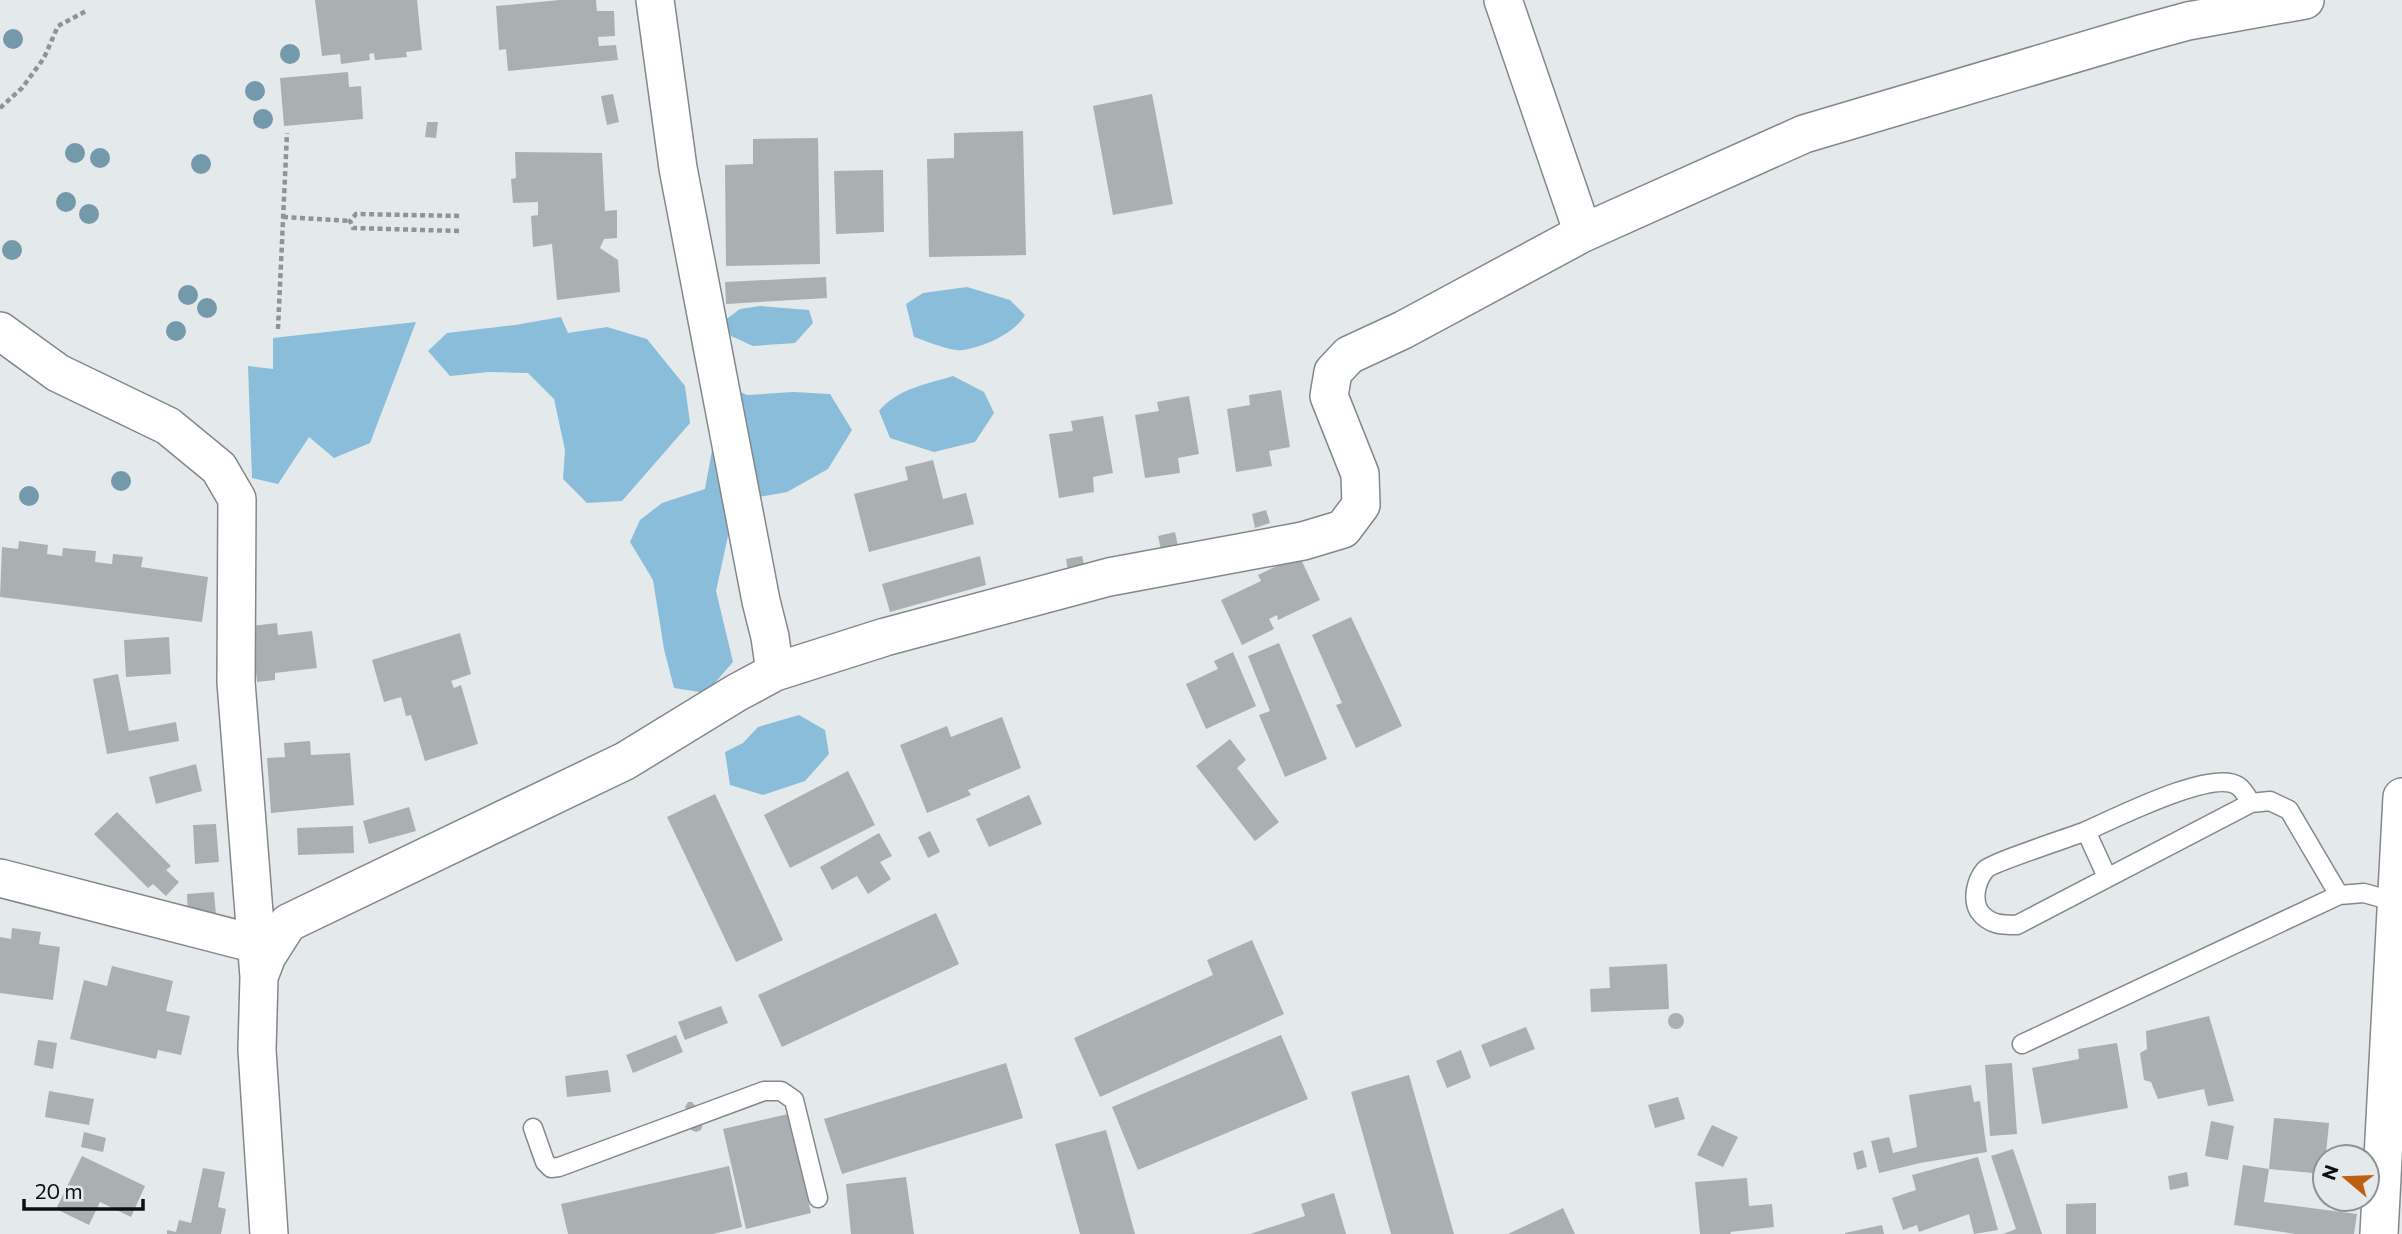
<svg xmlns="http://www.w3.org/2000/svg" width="2402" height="1234" font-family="Commissioner,sans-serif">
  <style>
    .forest { fill: #89bdda }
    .building { fill: #aaafb2 }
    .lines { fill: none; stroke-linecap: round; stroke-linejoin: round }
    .service-casing { stroke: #84888a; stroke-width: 21 }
    .minor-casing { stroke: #84888a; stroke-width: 40 }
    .path { stroke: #909496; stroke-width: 4.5; stroke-dasharray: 5 3.5; stroke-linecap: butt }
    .service { stroke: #fff; stroke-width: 18 }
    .minor { stroke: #fff; stroke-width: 37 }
    .tree { fill: #7499ab }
  </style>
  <rect width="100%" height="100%" fill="#e4e9ec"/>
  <path class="forest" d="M967,287L1010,300L1025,315C1015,333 984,347 963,350C952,352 926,341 914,337L906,304L923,293Z
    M760,306L809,310L813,323L795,343L753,346L731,336L725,320L740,309Z
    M561,317L568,333L607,327L647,339L685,386L690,423L622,501L587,503L563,479L565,450L554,399L528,373L489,372L450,376L428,351L447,333L515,325Z
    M416,322L370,443L334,458L309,437L278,484L252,478L248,366L273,369V338Z
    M953,376L984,392L994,413L975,442L934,452L890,438L879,411C897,389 927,384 953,376Z
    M732,388L747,395L793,392L830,394L852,430L828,469L787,492L725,503L728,536L716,591L733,662L706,693L674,688L664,649L653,580L630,542L640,520L662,503L705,489L716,428Z
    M799,715L825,730L829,754L805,781L763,795L730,785L725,752L743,743L758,727Z"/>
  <path class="building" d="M315,0H417L422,50L406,52L407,57L375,60L374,53L369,54L370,60L341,64L340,54L322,56Z
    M560,0H596L597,11H614L615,36L598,37L599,46L616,45L618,60L508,71L506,49L499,50L496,6Z
    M348,72L349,87L361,86L363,119L284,126L280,78Z
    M613,94L619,122L607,125L601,96Z
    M1152,94L1173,204L1113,215L1093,106Z
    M427,122H438L436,138L425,137Z
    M1023,131L1026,255L929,257L927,159L954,158V133Z
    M818,138L820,264L726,266L725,165L753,164V139Z
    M515,152L602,153L605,211L617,210V238L604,239L600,248L618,260L620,292L557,300L552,244L533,247L531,216L538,215V202L513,203L511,179L516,178Z
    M883,170L884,232L836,234L834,171Z
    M826,277L827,298L726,304L725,282Z
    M1281,390L1290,447L1269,451L1272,466L1236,472L1227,409L1250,405L1249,395Z
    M1189,396L1199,454L1178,458L1180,473L1145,478L1135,415L1159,411L1157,402Z
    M1103,416L1113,473L1093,477L1094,492L1059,498L1049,434L1073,431L1071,421Z
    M933,460L943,499L966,493L974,524L869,552L854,494L908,480L905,467Z
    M1266,510L1270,523L1255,528L1252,514Z
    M1175,532L1178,546L1161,550L1158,536Z
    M19,541L48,545L47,554L62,556L63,548L96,551L95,562L112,564L113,554L143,557L141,567L208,577L202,622L0,597L2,547L18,549Z
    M1299,555L1320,600L1278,620L1277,615L1269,619L1274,629L1242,645L1221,600L1261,581L1258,575Z
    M980,556L986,585L890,612L882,584Z
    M1082,556L1085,568L1068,571L1066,559Z
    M1351,617L1402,726L1356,748L1336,705L1342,703L1312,635Z
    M277,623L278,635L312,631L317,668L275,673V680L257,682L251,626Z
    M460,633L471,674L451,681L454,688L461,685L478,744L425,761L411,715L406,716L401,697L384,702L372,660Z
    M169,637L171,674L126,677L124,640Z
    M1279,643L1327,759L1285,777L1259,715L1270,711L1248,656Z
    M1233,652L1256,706L1206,729L1186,684L1218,669L1214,661Z
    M118,674L129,731L176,722L179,741L107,754L93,679Z
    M1002,717L1021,768L968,790L971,795L927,813L900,745L947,726L951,737Z
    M1230,739L1246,760L1237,768L1279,822L1255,841L1196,766Z
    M310,741L311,755L350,753L354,805L271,813L267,758L285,757L284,743Z
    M196,764L202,791L156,804L149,777Z
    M848,771L875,825L790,868L764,815Z
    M715,794L783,940L736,962L667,817Z
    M1029,795L1042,824L989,847L976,819Z
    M409,807L416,831L369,844L363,821Z
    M117,812L171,866L166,870L179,882L166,896L153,884L148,888L94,834Z
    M216,824L219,862L195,864L193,825Z
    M353,826L354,853L298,855L297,828Z
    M930,831L940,852L928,858L918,837Z
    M879,833L892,856L880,862L891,879L868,894L857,876L832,890L820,867Z
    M214,892L216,915L188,917L187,894Z
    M936,913L959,964L782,1047L758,995Z
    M12,928L41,932L39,944L60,947L53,1000L0,993V937L11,939Z
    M1252,940L1284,1014L1100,1097L1074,1038L1213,975L1207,960Z
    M1667,964L1669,1009L1591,1012L1590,989L1610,988L1609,967Z
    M112,966L173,981L166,1011L190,1016L181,1055L158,1050L156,1059L70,1039L84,980L107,986Z
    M721,1006L728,1023L685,1040L678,1022Z
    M1668 1021a8 8 0 1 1 16 0a8 8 0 1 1-16 0Z
    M2209,1016L2234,1101L2208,1106L2204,1089L2158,1099L2151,1082L2144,1080L2140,1053L2147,1049L2146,1031Z
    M1526,1027L1535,1049L1490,1067L1481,1045Z
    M676,1035L683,1052L633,1073L626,1055Z
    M1281,1035L1308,1099L1138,1170L1112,1107Z
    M38,1040L57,1043L53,1069L34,1065Z
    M2117,1043L2128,1108L2042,1124L2032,1068L2079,1059L2078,1049Z
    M1461,1050L1471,1078L1447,1088L1436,1061Z
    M1006,1063L1023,1118L842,1174L824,1119Z
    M2012,1063L2017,1134L1990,1136L1985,1065Z
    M608,1070L611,1092L567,1097L565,1076Z
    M1409,1075L1454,1234H1391L1351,1092Z
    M1971,1085L1974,1102L1980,1101L1987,1152L1920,1163L1879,1173L1871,1141L1889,1137L1893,1153L1917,1147L1909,1095Z
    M49,1091L94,1099L89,1125L45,1117Z
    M1678,1097L1685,1119L1655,1128L1648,1105Z
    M688,1102H692L697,1108L688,1112L685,1107Z
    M788,1114L811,1213L746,1229L723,1129Z
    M2274,1118L2329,1123L2324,1174L2269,1169L2264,1202L2357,1214L2354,1234H2296L2234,1225L2243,1165L2269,1169Z
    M700,1120L703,1124L701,1130L696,1132L691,1130L690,1126Z
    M2211,1121L2234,1126L2228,1160L2205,1156Z
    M1712,1125L1738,1137L1723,1167L1697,1155Z
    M1106,1130L1135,1234H1080L1055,1144Z
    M84,1132L106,1138L103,1152L81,1147Z
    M2013,1149L2042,1234H2003L2016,1229L1991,1156Z
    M1863,1150L1867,1167L1857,1170L1853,1153Z
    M82,1156L145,1186L131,1217L100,1202L89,1225L56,1209Z
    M1978,1157L1998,1230L1974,1234L1969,1214L1919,1232L1917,1225L1903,1230L1892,1198L1916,1190L1912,1175Z
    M729,1166L742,1227L713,1234H568L561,1204Z
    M203,1168L225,1172L218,1207L226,1209L221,1234H167V1230L176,1232L179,1220L191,1223Z
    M2187,1172L2189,1186L2170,1190L2168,1176Z
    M906,1177L914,1234H851L846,1184Z
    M1747,1178L1749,1206L1772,1204L1774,1227L1730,1232L1731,1234H1700L1695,1182Z
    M1334,1193L1346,1234H1250L1305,1216L1301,1204Z
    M2096,1203V1234H2066V1204Z
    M1563,1208L1575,1234H1508Z
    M1882,1225L1884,1234H1845V1233Z"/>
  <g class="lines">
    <g class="service-casing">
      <path id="service" d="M2086,831C2071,837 1991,863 1985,870C1976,881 1972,899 1979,911C1989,925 2002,925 2017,925L2251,803L2270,801L2289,810L2339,895
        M2107,877L2086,831C2114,819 2213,768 2238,786C2243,789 2248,798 2251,803
        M2022,1044L2339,895L2364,893L2396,902
        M533,1128L545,1162L551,1168L559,1167L764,1091H781L794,1100L818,1198"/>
    </g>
    <g class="minor-casing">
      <path id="minor" d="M1503,0L1583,233
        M0,331L58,373L168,426L219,468L237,499L236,682L259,977
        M775,672L885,637L1109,577L1303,541L1343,529L1361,505L1360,474L1329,396L1333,372L1349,355L1403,330L1583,233L1804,134L2144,33L2188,21L2305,0
        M0,878L256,944
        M269,1234L257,1050L259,977L267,956L288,923L625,761L736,693L775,672L770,637L761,601L678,168L655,0
        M2379,1234L2402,797"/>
    </g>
    <path class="path" d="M0,108L22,88L44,58L58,26L86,11
      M283,217L350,221
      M459,231L353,228L350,221L356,214L462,216
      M278,329L287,133"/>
    <use href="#service" class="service"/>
    <use href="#minor" class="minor"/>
  </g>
  <g class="tree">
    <circle cx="13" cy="39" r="10"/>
    <circle cx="290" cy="54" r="10"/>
    <circle cx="255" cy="91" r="10"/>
    <circle cx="263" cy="119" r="10"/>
    <circle cx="75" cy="153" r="10"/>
    <circle cx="100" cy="158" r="10"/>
    <circle cx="201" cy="164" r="10"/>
    <circle cx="66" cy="202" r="10"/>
    <circle cx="89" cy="214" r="10"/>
    <circle cx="12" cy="250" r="10"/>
    <circle cx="188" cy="295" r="10"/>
    <circle cx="207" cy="308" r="10"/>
    <circle cx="176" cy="331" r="10"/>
    <circle cx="121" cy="481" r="10"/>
    <circle cx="29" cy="496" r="10"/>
  </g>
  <g transform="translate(2346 1178) rotate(289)"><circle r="33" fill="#e4e9ec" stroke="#8e9294" stroke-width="2"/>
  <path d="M0-5L12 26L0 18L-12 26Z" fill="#be6012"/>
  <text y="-10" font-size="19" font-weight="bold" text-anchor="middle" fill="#0e1010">N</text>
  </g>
  <path d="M24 1199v10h119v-10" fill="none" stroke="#0e1010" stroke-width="3.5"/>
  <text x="35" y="1199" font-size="21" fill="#0e1010" stroke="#e4e9ec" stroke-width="5" paint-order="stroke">20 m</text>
</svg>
